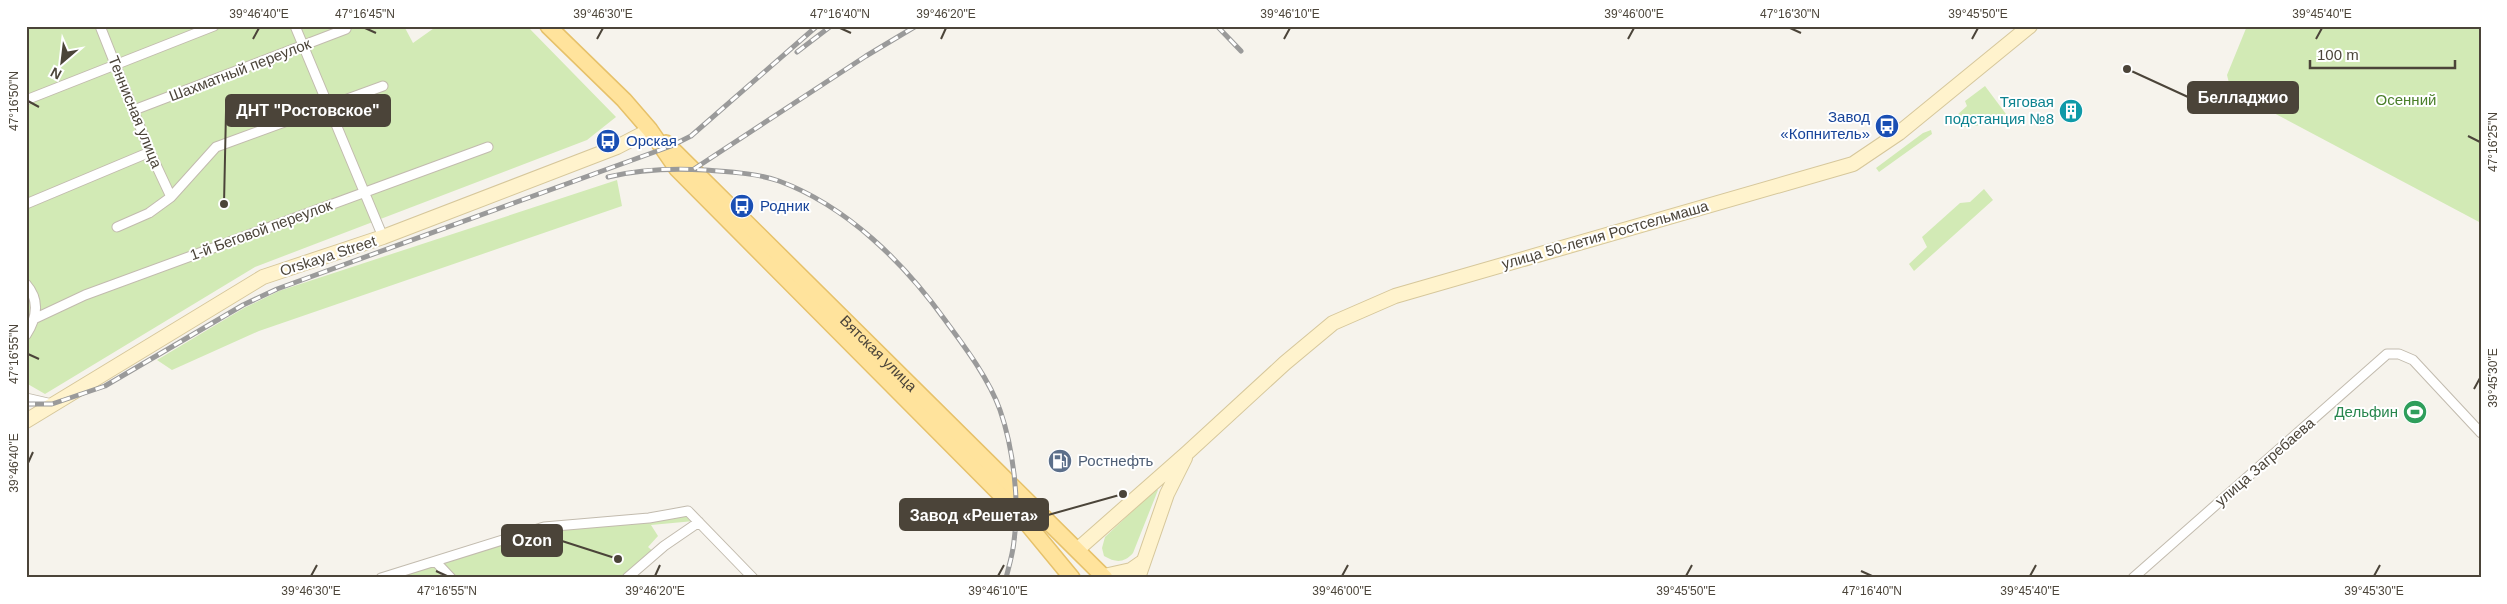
<svg xmlns="http://www.w3.org/2000/svg" width="2507" height="604" font-family="Helvetica,sans-serif">
  <rect width="100%" height="100%" fill="#f6f3ec"/>
  <!-- green -->
  <path fill="#d2eab5" d="M26,26H404L413,43L437,26H527L616,117L587,140L255,267L45,394L26,383Z
    M2247,26H2481V223L2236,93L2230,87L2227,75Z
    M1985,86L2012,122L1962,127L1956,116L1967,106L1965,101Z
    M1931,130L1932,134L1879,172L1876,168L1923,133Z
    M617,180L622,206L259,331L172,370L157,360L244,308L279,291Z
    M1984,189L1993,200L1914,271L1909,264L1927,247L1922,237L1960,203L1970,202Z
    M1156,489L1158,490L1133,553C1124,563 1116,563 1104,556L1102,548L1105,537Z
    M687,513L694,521L651,525L658,536L648,547L654,552L627,578H377L509,535Z"/>
  <g fill="none" stroke-linecap="round" stroke-linejoin="round">
    <!-- minor casing -->
    <g stroke="#c2bbae" stroke-width="11">
      <path id="minor" d="M100,26L150,152L171,197
        M295,26L383,237
        M26,100L214,26
        M134,110L346,29
        M26,204L150,152
        M117,227L149,213L171,197L216,147L383,86
        M26,284C40,300 37,318 26,335
        M36,318L85,295L488,147
        M26,398L52,404
        M436,562L451,578
        M381,578L544,527L649,518L688,511L753,578
        M627,578L664,546L699,522
        M2133,578L2387,354H2399L2413,360L2481,433"/>
    </g>
    <!-- secondary casing -->
    <g stroke="#d6c79b" stroke-width="16">
      <path id="secondary" d="M26,421L263,277L383,237L617,147L650,130
        M1077,550L1187,453L1285,363L1333,323L1395,296L1853,164L1899,133L2030,26
        M1104,576L1131,570L1141,563
        M1138,578L1167,494L1185,458"/>
    </g>
    <!-- primary casing -->
    <g stroke="#e6c16a" stroke-width="18">
      <g id="primary">
        <path d="M548,26L624,100L650,130L677,169L1015,509L1072,578"/>
        <path id="s1" d="M666,143L1105,578"/>
      </g>
    </g>
    <!-- minor -->
    <use href="#minor" stroke="#fff" stroke-width="9"/>
    <!-- secondary -->
    <use href="#secondary" stroke="#fff3cd" stroke-width="14"/>
    <!-- primary -->
    <use href="#primary" stroke="#ffe39c" stroke-width="15"/>
    <!-- rail casing -->
    <g stroke="#9a9a9a" stroke-width="5">
      <path id="rail" d="M1217,26L1241,51
        M797,52L831,26
        M694,169L866,56L916,26
        M608,177C641,169 671,168 705,170C730,172 756,173 779,181C847,206 904,263 945,320C965,347 989,379 1000,410C1013,447 1020,502 1014,541C1013,553 1009,566 1006,578
        M26,404H52L105,386L243,305L277,289L671,146L691,136L817,26"/>
    </g>
    <!-- rail -->
    <use href="#rail" stroke="#fff" stroke-width="3" stroke-dasharray="9" stroke-linecap="butt"/>
  </g>
  <!-- ticks -->
  <path fill="none" stroke="#4b4439" stroke-width="2" d="M365,28L376,33M840,28L851,33M1790,28L1801,33M253,39L259,28M597,39L603,28M941,39L946,28M1284,39L1290,28M1628,39L1634,28M1972,39L1978,28M2316,39L2322,28M28,101L39,107M2468,136L2480,142M28,354L39,359M2474,389L2480,378M28,463L33,452M436,571L447,576M1861,571L1872,576M311,576L317,565M655,576L660,565M998,576L1004,565M1342,576L1348,565M1686,576L1692,565M2030,576L2036,565M2374,576L2380,565"/>
  <!-- icons -->
  <defs>
    <g id="building-disc" transform="scale(1.25)"><circle r="9.5" fill="#0f9aa8" stroke="#fff"/><path d="M-4-6H4V6H1V3H-1V6H-4ZM-2.5-4.3h1.7v1.8h-1.7ZM.8-4.3h1.7v1.8H.8ZM-2.5-1h1.7V.8h-1.7ZM.8-1h1.7V.8H.8Z" fill="#fff"/></g>
    <g id="bus-disc" transform="scale(1.25)"><circle r="9.5" fill="#1a4fb4" stroke="#fff"/><path d="M-5-6H5V4H4V6H2V4H-2V6H-4V4H-5ZM-3.5-4V0h7V-4ZM-3.5 1.2v1.5H-2V1.2ZM2 1.2v1.5H3.5V1.2Z" fill="#fff"/></g>
    <g id="stadium-disc" transform="scale(1.25)"><circle r="9.5" fill="#2e9e5b" stroke="#fff"/><path d="M0-5a6.5 5 0 1 0 0 10a6.5 5 0 1 0 0-10ZM-3.5-1.8h7v3.6h-7Z" fill="#fff"/></g>
    <g id="fuel-disc" transform="scale(1.25)"><circle r="9.5" fill="#5c6f8a" stroke="#fff"/><path d="M-5.5-6h7V0h2V4h1.3V-2.5L3-4.5l.8-.8L6-3V5H2.5V1h-1V6h-7ZM-4.2-4.7v3.2H.2V-4.7Z" fill="#fff"/></g>
  </defs>
  <g fill-rule="evenodd">
    <use href="#building-disc" x="2071" y="111"/>
    <use href="#bus-disc" x="1887" y="126"/>
    <use href="#bus-disc" x="608" y="141"/>
    <use href="#bus-disc" x="742" y="206"/>
    <use href="#stadium-disc" x="2415" y="412"/>
    <use href="#fuel-disc" x="1060" y="461"/>
  </g>
  <g text-anchor="middle" stroke-width="4" stroke-linejoin="round" paint-order="stroke">
    <!-- street labels -->
    <g font-size="15" fill="#4b4439" stroke="#fff">
      <text transform="translate(240 70) rotate(-21)" y="5">Шахматный переулок</text>
      <text transform="translate(135 112) rotate(68)" y="5">Теннисная улица</text>
      <text transform="translate(261 230) rotate(-20)" y="5">1-й Беговой переулок</text>
      <text transform="translate(1605 235) rotate(-16)" y="5">улица 50-летия Ростсельмаша</text>
      <text transform="translate(328 256) rotate(-18)" y="5">Orskaya Street</text>
      <text dy="5" stroke="none"><textPath href="#s1" startOffset="299">Вятская улица</textPath></text>
      <text transform="translate(2265 462) rotate(-41)" y="5">улица Загребаева</text>
    </g>
    <!-- park labels -->
    <g font-size="15" fill="#4a7f2a" stroke="#fff">
      <text x="2406" y="105">Осенний</text>
    </g>
    <!-- culture labels -->
    <g font-size="15" fill="#0d838f" stroke="#fff" text-anchor="end">
      <text x="2054" y="107">Тяговая<tspan x="2054" dy="17">подстанция №8</tspan></text>
    </g>
    <!-- transit labels -->
    <g font-size="15" fill="#164399" stroke="#fff" text-anchor="start">
      <text x="1870" y="122" text-anchor="end">Завод<tspan x="1870" dy="17">«Копнитель»</tspan></text>
      <text x="626" y="146">Орская</text>
      <text x="760" y="211">Родник</text>
    </g>
    <!-- leisure labels -->
    <g font-size="15" fill="#27864d" stroke="#fff" text-anchor="end">
      <text x="2398" y="417">Дельфин</text>
    </g>
    <!-- service labels -->
    <g font-size="15" fill="#4e5e75" stroke="#fff" text-anchor="start">
      <text x="1078" y="466">Ростнефть</text>
    </g>
  </g>
  <!-- callouts -->
  <path fill="none" stroke="#4b4439" stroke-width="2" d="M2127 69L2188 97M224 204L226 111M1123 494L1048 515M618 559L562 541"/>
  <g fill="#4b4439" stroke="#fff" stroke-width="2">
    <circle cx="2127" cy="69" r="5"/>
    <circle cx="224" cy="204" r="5"/>
    <circle cx="1123" cy="494" r="5"/>
    <circle cx="618" cy="559" r="5"/>
  </g>
  <g fill="#4b4439" stroke="#4b4439" stroke-width="2">
    <rect x="2188" y="82" width="110" height="31" rx="5"/>
    <rect x="226" y="95" width="164" height="31" rx="5"/>
    <rect x="900" y="499" width="148" height="31" rx="5"/>
    <rect x="502" y="525" width="60" height="31" rx="5"/>
  </g>
  <g font-size="16" text-anchor="middle" font-weight="bold" fill="#fff">
    <text x="2243" y="103">Белладжио</text>
    <text x="308" y="116">ДНТ "Ростовское"</text>
    <text x="974" y="521">Завод «Решета»</text>
    <text x="532" y="546">Ozon</text>
  </g>
  <!-- border -->
  <rect width="2507" height="604" fill="none" stroke="#ffffff" stroke-width="55"/>
  <!-- north arrow -->
  <g transform="translate(62 62) rotate(208)" stroke="#ffffff" stroke-width="4" paint-order="stroke">
  <path d="M0-4L9 19L0 12L-9 19Z" fill="#4b4439"/>
  <text y="-8" font-size="14" font-weight="bold" text-anchor="middle" fill="#4b4439">N</text>
  </g>
  <!-- scale -->
  <path d="M2310 60v8h145v-8" fill="none" stroke="#4b4439" stroke-width="2.5"/>
  <text x="2317" y="60" font-size="15" fill="#4b4439" stroke="#ffffff" stroke-width="4" paint-order="stroke">100 m</text>
  <rect x="28" y="28" width="2452" height="548" fill="none" stroke="#4b4439" stroke-width="2"/>
  <g font-size="12" text-anchor="middle" fill="#4b4439">
    <text x="259" y="18">39°46'40"E</text>
    <text x="365" y="18">47°16'45"N</text>
    <text x="603" y="18">39°46'30"E</text>
    <text x="840" y="18">47°16'40"N</text>
    <text x="946" y="18">39°46'20"E</text>
    <text x="1290" y="18">39°46'10"E</text>
    <text x="1634" y="18">39°46'00"E</text>
    <text x="1790" y="18">47°16'30"N</text>
    <text x="1978" y="18">39°45'50"E</text>
    <text x="2322" y="18">39°45'40"E</text>
    <text transform="translate(14 101) rotate(-90)" y="4">47°16'50"N</text>
    <text transform="translate(2493 142) rotate(-90)" y="4">47°16'25"N</text>
    <text transform="translate(14 354) rotate(-90)" y="4">47°16'55"N</text>
    <text transform="translate(2493 378) rotate(-90)" y="4">39°45'30"E</text>
    <text transform="translate(14 463) rotate(-90)" y="4">39°46'40"E</text>
    <text x="311" y="595">39°46'30"E</text>
    <text x="447" y="595">47°16'55"N</text>
    <text x="655" y="595">39°46'20"E</text>
    <text x="998" y="595">39°46'10"E</text>
    <text x="1342" y="595">39°46'00"E</text>
    <text x="1686" y="595">39°45'50"E</text>
    <text x="1872" y="595">47°16'40"N</text>
    <text x="2030" y="595">39°45'40"E</text>
    <text x="2374" y="595">39°45'30"E</text>
  </g>
</svg>
